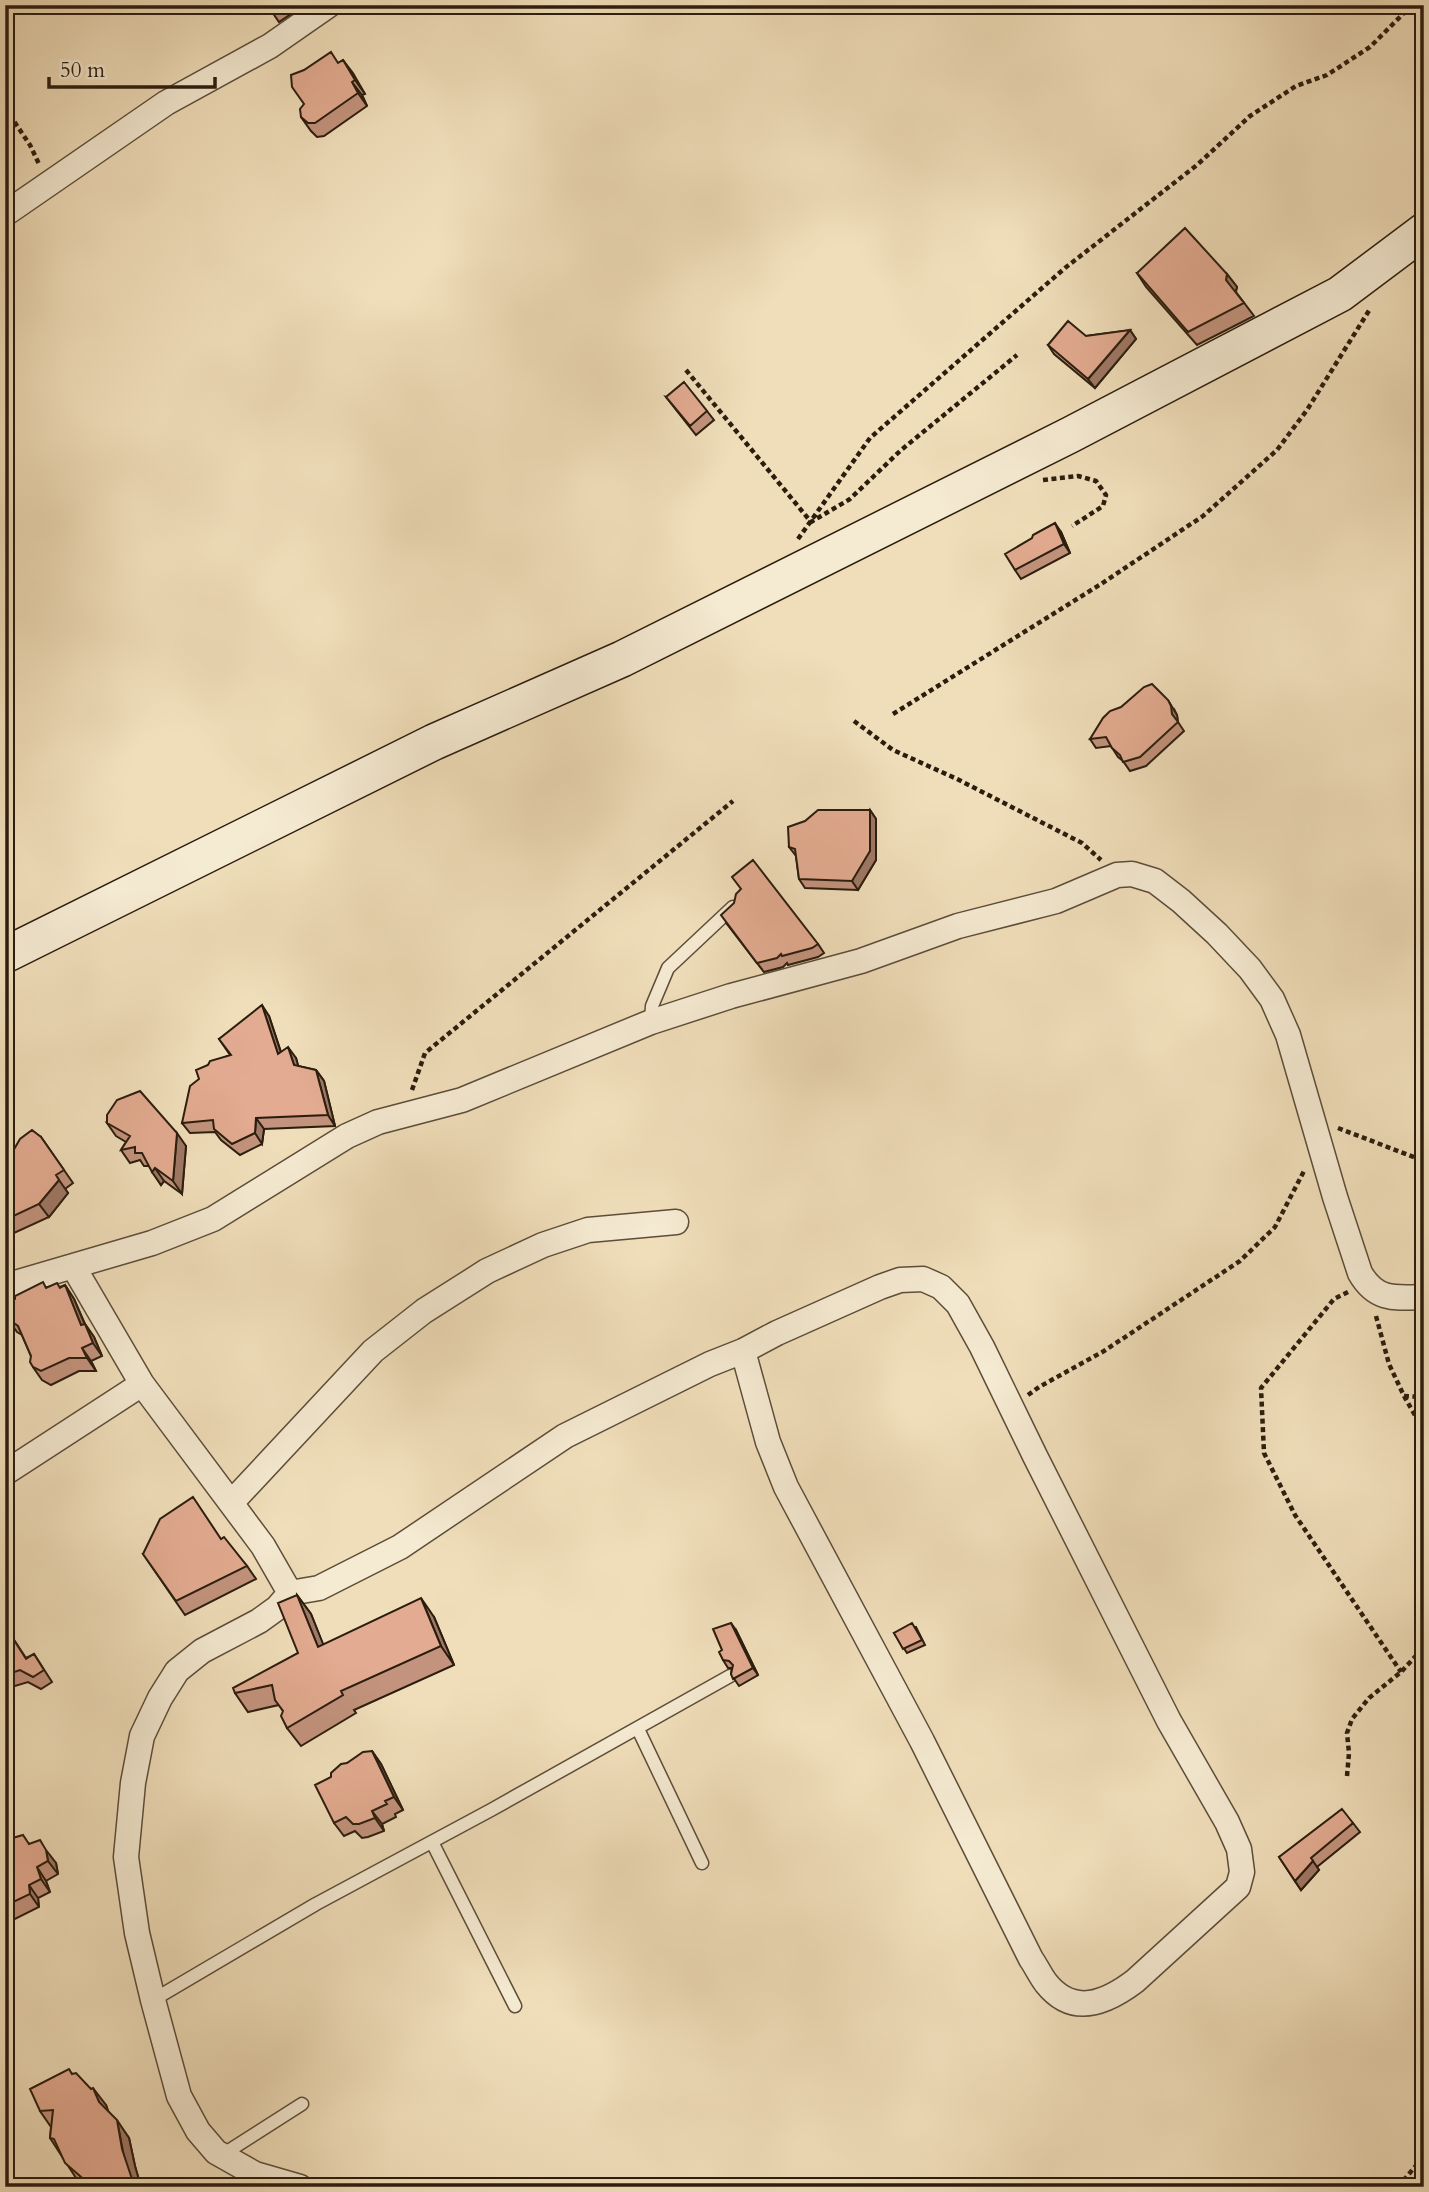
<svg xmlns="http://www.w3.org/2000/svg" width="1429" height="2192" font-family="Cardo,serif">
  <rect width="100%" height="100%" fill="#f0deba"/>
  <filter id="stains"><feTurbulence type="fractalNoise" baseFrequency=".00286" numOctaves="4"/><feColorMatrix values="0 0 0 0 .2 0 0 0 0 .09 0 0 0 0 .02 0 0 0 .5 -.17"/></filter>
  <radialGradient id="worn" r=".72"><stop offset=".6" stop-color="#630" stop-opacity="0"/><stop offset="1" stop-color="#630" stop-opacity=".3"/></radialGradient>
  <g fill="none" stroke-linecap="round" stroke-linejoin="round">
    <!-- lane casing -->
    <g stroke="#5c4d39" stroke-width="15">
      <path id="lane" d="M651,1022L652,1006L668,968L733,907
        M638,1729L702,1863
        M432,1842L515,2006
        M153,2000L316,1904L491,1810L730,1676
        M222,2155L302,2104"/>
    </g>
    <!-- street casing -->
    <g stroke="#5c4d39" stroke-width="27">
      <path id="street" d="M5,214L166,103L270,46L329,5
        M73,1266L142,1384L263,1546L290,1593L277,1608L259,1621L202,1651L177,1671L160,1698L142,1736L133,1783L126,1857L137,1933L153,2000L179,2096L198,2131L216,2152L255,2174L300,2187
        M5,1286L152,1243L213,1219L347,1136L378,1122L462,1100L651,1022L731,996L861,961L958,926L1056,901L1117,875L1132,874L1155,881L1181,901L1217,934L1250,969L1272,999L1288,1035L1335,1197L1360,1273C1376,1301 1395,1298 1424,1297
        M5,1473L142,1384
        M231,1503L373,1351L424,1311L487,1271L543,1245L588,1230L676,1222
        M290,1593L319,1588L400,1547L565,1436L710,1364L743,1351L777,1333L880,1287L900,1280L923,1279L941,1287L958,1304L982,1347L1035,1456L1169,1721L1227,1822L1239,1849L1242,1872L1238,1887L1135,1981C1106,2003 1073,2017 1046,1983C1040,1975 1036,1966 1031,1959L922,1741L786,1487L768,1442L743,1351"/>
    </g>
    <!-- secondary casing -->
    <g stroke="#2b1d0e" stroke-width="38">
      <path id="secondary" d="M5,955L434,742L622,659L1070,435L1340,294L1424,231"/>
    </g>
    <!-- path -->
    <path stroke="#2b1d0e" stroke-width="4.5" stroke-dasharray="5 3.5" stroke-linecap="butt" d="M5,108L30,145L39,164
      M686,370L811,522L850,499L900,451L1017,355
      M1043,480L1078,476L1096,481L1106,495L1103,506L1072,526
      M798,539L870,438L1065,268L1197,165L1250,116L1296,86L1327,75L1370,47L1412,5
      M893,714L1101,584L1203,516L1277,450L1307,410L1370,309
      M854,721L893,750L957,779L1082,843L1101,860
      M412,1090L425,1053L733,801
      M1338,1128L1424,1161
      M1348,1292L1334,1299L1261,1388L1264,1453L1295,1515L1401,1672
      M1376,1316L1389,1364L1404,1396L1424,1397
      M1028,1395L1039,1387L1104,1351L1240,1261L1275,1227L1304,1171
      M1404,1396L1424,1431
      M1347,1776L1349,1753L1347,1733L1352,1719L1369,1698L1401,1672L1424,1647
      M1398,2187L1424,2156"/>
    <!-- lane -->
    <use href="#lane" stroke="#f5ead2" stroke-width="12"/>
    <!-- street -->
    <use href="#street" stroke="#f5ead2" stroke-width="24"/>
    <!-- secondary -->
    <use href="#secondary" stroke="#f5ead2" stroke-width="35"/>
  </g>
  <!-- wall -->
  <path fill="#c3937d" stroke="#2b1d0e" stroke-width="2" d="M236,5H286L291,14L279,22L268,6L254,14L249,8L242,13Z
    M343,60L365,94L362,95L367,106L324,136L317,137L311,131L301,117L304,104L338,63Z
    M1137,273L1227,274L1237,287L1236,292L1254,316L1197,345L1146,287Z
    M1130,330L1136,339L1095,388L1054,354L1048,345L1086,336Z
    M666,397L707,411L714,420L696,435Z
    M1061,532L1070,553L1021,579L1015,570Z
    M1174,709L1177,715L1178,722L1184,731L1146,766L1130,771L1123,761L1118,757L1111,746L1096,748L1090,739Z
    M870,810L876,819V860L858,890L805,888L799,879L796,856L789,847Z
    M727,924L818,944L824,953L818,957L788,965L787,963L783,967L764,972Z
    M269,1016L281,1052L296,1058L298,1066L316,1070L324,1081L335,1126L264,1129L262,1144L240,1155L221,1140L215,1132L190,1133L182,1123L199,1079L208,1065L230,1055L219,1039Z
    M107,1123L186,1146L182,1194L164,1181L161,1185L149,1166H144L140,1160L130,1163L121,1150L126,1142L116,1136Z
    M41,1137L73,1183L65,1189L68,1193L49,1217L14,1233L5,1220Z
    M65,1285L74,1299L85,1324L94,1337L102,1356L91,1361L96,1371H79L51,1385L42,1380L33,1367L31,1356L22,1335L17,1332L8,1319L47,1287H60Z
    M221,1539L247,1566L256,1579L185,1615L143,1554Z
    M297,1595L311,1614L323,1645L434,1617L454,1665L354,1710L356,1713L301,1746L287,1728L283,1711L279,1705L248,1712L235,1693L298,1653Z
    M5,1626L26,1658L34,1654L52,1682L41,1689L28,1682L5,1689Z
    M916,1627L925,1645L907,1653L894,1633Z
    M736,1630L758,1675L739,1686L731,1674L732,1668H728L723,1660L722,1650Z
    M372,1751L381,1764L403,1810L395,1814L396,1817L382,1824L384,1831L368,1837L362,1838L355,1831L344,1836L334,1823L331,1777L347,1763Z
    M1353,1823L1360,1832L1317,1867L1319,1870L1301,1890L1279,1857Z
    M5,1830L12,1838L30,1844L56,1863L58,1874L46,1881L50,1892L38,1898L39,1907L5,1924Z
    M73,2074L106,2105L108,2111L129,2138L135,2166L141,2187H83L84,2186L78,2181L50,2138L51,2127L40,2111Z"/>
  <!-- shaded-wall -->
  <path fill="#9f7866" stroke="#2b1d0e" stroke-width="2" d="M343,60L353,73L365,94L355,80Z
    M352,82L362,95L367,106L358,93Z
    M1227,274L1237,287L1235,293L1226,280Z
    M1130,330L1136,339L1095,388L1088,379Z
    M1055,523L1061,532L1070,553L1064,544Z
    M1168,700L1177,715L1178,723L1172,714Z
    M870,810L876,819V860L858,890L852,881Z
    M262,1005L269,1016L285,1065L278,1054Z
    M288,1047L296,1058L301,1076L294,1065Z
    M316,1070L324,1081L335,1126L328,1115Z
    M256,1118L264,1129L262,1144L255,1133Z
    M177,1133L186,1146L182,1194L173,1181Z
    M155,1168L164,1181L161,1185L152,1172Z
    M59,1180L68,1193L49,1217L39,1204Z
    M65,1285L74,1299L91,1339L81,1325Z
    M85,1324L94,1337L102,1356L93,1343Z
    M82,1348L91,1361L96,1371L87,1358Z
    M297,1595L311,1614L332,1666L318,1647Z
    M421,1598L434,1617L454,1665L441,1646Z
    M731,1623L736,1630L758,1675L753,1668Z
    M372,1751L381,1764L403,1810L394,1797Z
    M372,1811L382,1824L384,1831L375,1818Z
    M46,1850L56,1863L58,1874L48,1861Z
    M1313,1861L1319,1870L1301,1890L1295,1881Z
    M37,1867L46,1881L50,1892L41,1879Z
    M29,1885L38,1898L39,1907L30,1894Z
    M93,2088L106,2105L111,2119L99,2102Z
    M117,2120L129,2138L135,2166L141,2187H131L129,2183Z"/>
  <!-- building -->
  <path fill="#e3ab91" stroke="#2b1d0e" stroke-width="2" d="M331,52L338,63L343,60L355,80L352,82L358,93L315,123H308L301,117L300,109L304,104L292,87L291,75L304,70Z
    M1185,228L1227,274L1226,280L1244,303L1188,332L1137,273Z
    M1068,321L1086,336L1130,330L1088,379L1048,345Z
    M684,382L707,411L690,426L666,397Z
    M1055,523L1064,544L1015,570L1005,554L1032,538L1033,535Z
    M1152,684L1168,700L1171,706L1172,714L1178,722L1140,757L1123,762L1120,755L1112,748L1106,737L1090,739L1103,718L1110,711L1121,707L1144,687Z
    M818,810H870V851L852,881L799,879L795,849L789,847L788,827L805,821Z
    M753,860L818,944L812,948L782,956L781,954L777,958L757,963L721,915L734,903L736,894L741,889L732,877Z
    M262,1005L278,1054L288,1047L294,1065L316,1070L328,1115L256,1118L255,1133L232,1144L214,1129L213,1120L182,1123L190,1086L199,1079L196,1070L208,1065L210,1061L231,1055L219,1039Z
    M140,1091L177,1133L173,1181L155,1168L152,1172L142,1153H135V1147L121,1150L130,1136L107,1123V1115L117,1100Z
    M32,1130L41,1137L64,1170L56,1175L59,1180L39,1204L5,1220V1157L13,1151L20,1139Z
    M43,1282L46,1288L57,1283L60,1288L65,1285L81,1325L85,1324L93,1343L82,1348L87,1358H69L41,1371L33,1367L30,1362L31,1356L18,1326L8,1319L6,1304L15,1299V1296Z
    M193,1497L221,1539L224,1537L247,1566L176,1601L143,1554L160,1519Z
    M297,1595L318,1647L421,1598L441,1646L341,1691L343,1695L287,1728L281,1716L283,1711L275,1700L272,1685L235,1693L233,1688L298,1653L278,1603Z
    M731,1623L753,1668L733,1679L731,1674L733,1665L729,1661L723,1660L719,1652L722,1650L713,1629Z
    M912,1623L922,1640L903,1649L894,1633Z
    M5,1626L26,1659L34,1654L44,1670L33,1677L20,1670L5,1675Z
    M372,1751L394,1797L385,1801L387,1804L372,1811L375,1818L359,1824H353L346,1817L334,1823L315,1785L331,1777V1773L341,1764L347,1763L363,1752Z
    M1342,1809L1353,1823L1311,1858L1313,1861L1295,1881L1279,1857Z
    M5,1830L9,1839L23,1835L29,1844L40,1840L46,1850L48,1861L37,1867L41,1879L29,1885L30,1894L5,1906Z
    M69,2069L72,2074L76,2073L91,2089L93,2088L99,2102L117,2120L122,2149L132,2179L129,2183L131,2187H83L88,2183L65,2163L54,2139L50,2138L53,2110L40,2111L30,2089Z"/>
  <!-- margin -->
  <rect width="1429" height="2192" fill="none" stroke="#f0deba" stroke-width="28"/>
  <rect x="7" y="7" width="1415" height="2178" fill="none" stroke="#2b1d0e" stroke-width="3.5"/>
  <rect x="14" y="14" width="1401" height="2164" fill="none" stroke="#2b1d0e" stroke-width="2"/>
  <!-- scale -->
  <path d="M49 77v10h166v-10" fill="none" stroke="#2b1d0e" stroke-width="3.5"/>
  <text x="60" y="77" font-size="21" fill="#2b1d0e" stroke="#f5ead2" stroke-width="5" paint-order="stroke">50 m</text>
  <rect width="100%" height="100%" filter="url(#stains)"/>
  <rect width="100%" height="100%" fill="url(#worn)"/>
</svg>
